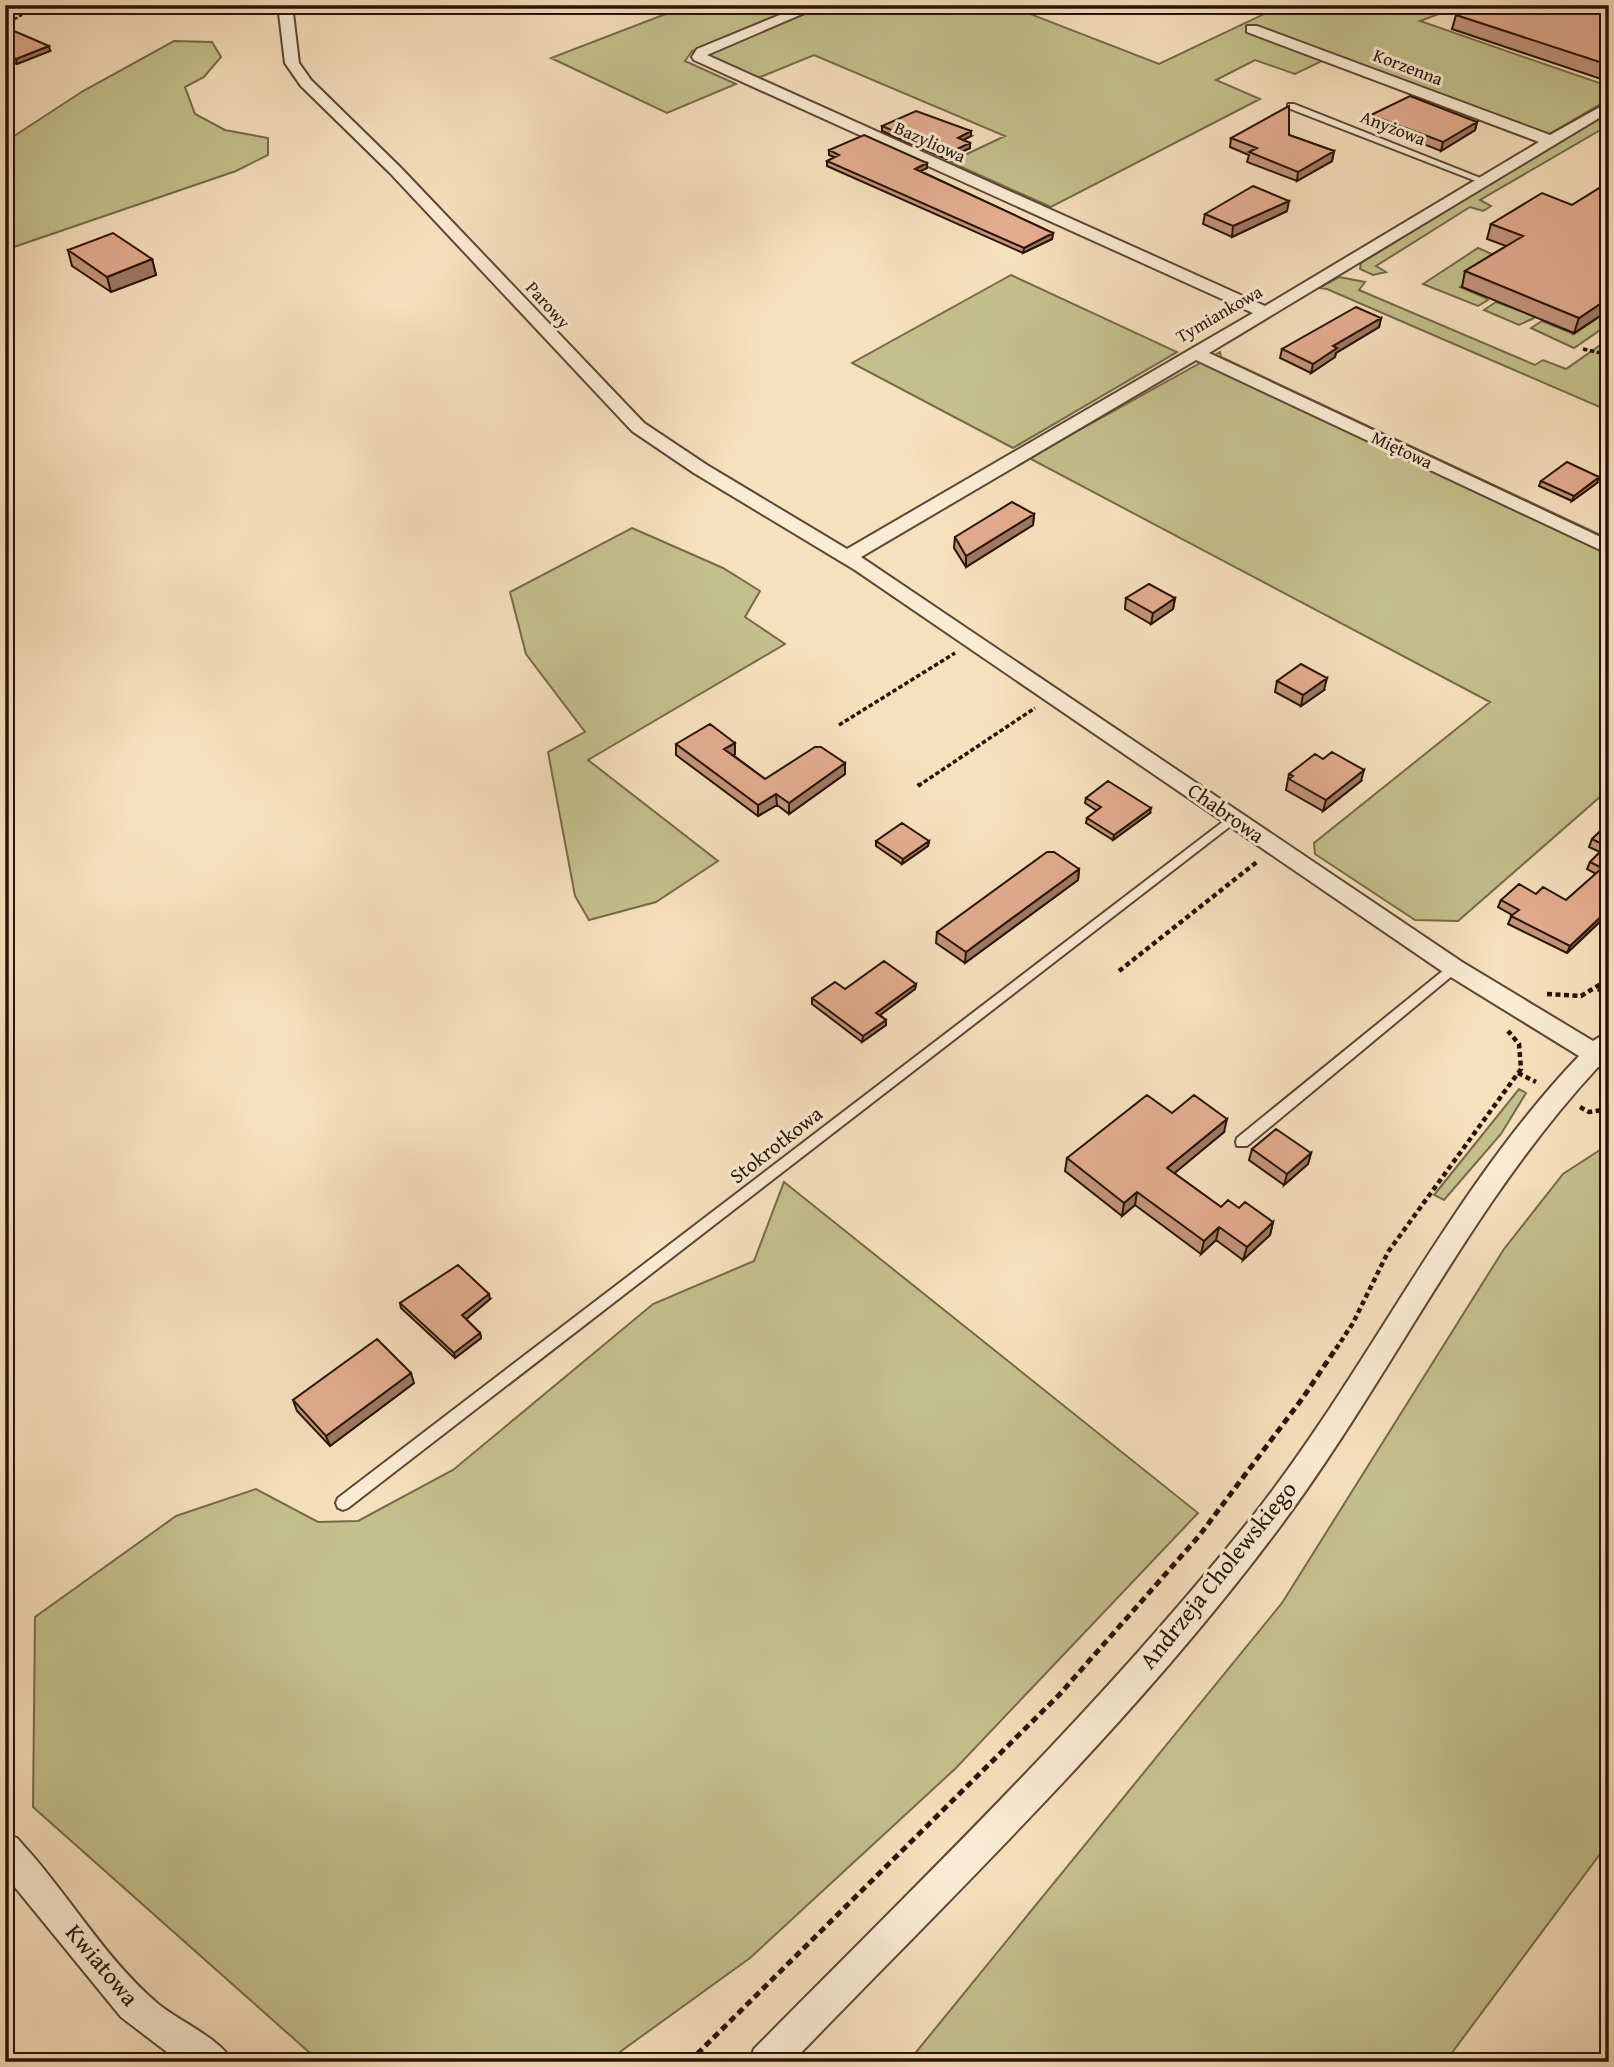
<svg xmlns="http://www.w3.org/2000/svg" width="1614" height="2067" font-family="'Gentium Book Plus',serif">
  <rect width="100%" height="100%" fill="#f7e0bd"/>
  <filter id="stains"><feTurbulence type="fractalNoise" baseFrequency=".00286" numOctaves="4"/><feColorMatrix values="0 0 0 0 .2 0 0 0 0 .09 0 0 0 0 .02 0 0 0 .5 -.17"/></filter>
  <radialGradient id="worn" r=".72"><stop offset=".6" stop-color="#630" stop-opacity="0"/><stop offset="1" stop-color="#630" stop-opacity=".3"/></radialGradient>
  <!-- green -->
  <path fill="#c4c08c" stroke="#766a4a" stroke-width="2" d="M689,5H808L692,51L685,61L736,84L667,113L551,58Z
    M827,5H1007L1159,64L1283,5H1493L1460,6L1420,21L1602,84L1609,80V99L1546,136L1332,56L1295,74L1255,60L1216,80L1260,99L1051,207L950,162L1005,136L814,55L758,78L708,57L711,51Z
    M174,41L212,42L221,57L204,77L185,87L195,114L225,130L268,138V155L236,171L5,250V142L83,91Z
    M1609,111V125L1480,200L1491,206L1483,211L1470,207L1376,266L1386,272L1373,275L1360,269L1361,263Z
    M1478,248L1609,305V324L1574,348L1531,328L1542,321L1574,334L1600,316L1487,270L1460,287L1486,298L1488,300L1478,306L1423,284Z
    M1011,275L1177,352L1013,448L852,363Z
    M1339,277L1365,282L1359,290L1535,365L1543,360L1566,369L1609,339V411L1327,289L1319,288Z
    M1496,302L1534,316V318L1519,325L1484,310Z
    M1220,352L1221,357L1609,539V789L1458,921L1415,920L1315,854L1314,843L1490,702L1029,458Z
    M632,528L723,568L760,591L745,617L785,644L588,760L718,861L656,902L589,920L575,896L548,752L585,732L526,654L510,592Z
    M1519,1089L1526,1093L1501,1134L1444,1200L1434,1195Z
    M1609,1144V1842L1445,2062H908L1282,1603L1504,1249L1563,1174Z
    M784,1182L1198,1513L956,1768L750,1958L606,2062H320L33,1807L35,1617L176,1516L256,1489L318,1522L358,1521L453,1470L653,1304L754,1261Z"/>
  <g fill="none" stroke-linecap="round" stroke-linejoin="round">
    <!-- service casing -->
    <g stroke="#5c4634" stroke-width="4">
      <path id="service" d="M1288,104H1294L1488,181L1481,183L1288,108Z
        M1233,814L1237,815L1239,818L1237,821L348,1508L343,1510L338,1508L336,1503L338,1498Z
        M1454,964L1460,968L1458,971L1247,1146H1237L1236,1142L1237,1138L1450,965Z"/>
    </g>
    <!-- minor casing -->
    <g stroke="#5c4634" stroke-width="4">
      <path id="minor" d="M278,5H292L299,63L311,80L400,167L644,423L707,465L847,549L1253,313L694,60L692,57L697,49L804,5H823L707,55L1265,306L1539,142L1247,32V26H1257L1550,135L1609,102V112L1209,353L1609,541V554L1196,360L861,557L1462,962L1593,1041L1609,1031V1071L1598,1067C1470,1205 1391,1378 1279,1528C1136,1720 958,1890 792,2062H749L754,2049C926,1875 1104,1704 1256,1512C1371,1365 1450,1191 1579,1056L1446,974L855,570L694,473L632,431L390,173L301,86L285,63Z
        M5,1833L17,1838L33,1856C74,1904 109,1962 157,2003C178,2021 222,2039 232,2062H180L121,2017L5,1875Z"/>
    </g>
    <!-- path-far3 -->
    <path stroke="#291307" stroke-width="2.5" stroke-dasharray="3.5 2" stroke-linecap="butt" d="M1496,9L1525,6
      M5,25L38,5"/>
    <!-- path-far2 -->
    <path stroke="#291307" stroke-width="3.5" stroke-dasharray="4.5 2.5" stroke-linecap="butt" d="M1583,349L1609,355
      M839,725L955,653
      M918,786L1035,708"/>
    <!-- path-far1 -->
    <path stroke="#291307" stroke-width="4.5" stroke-dasharray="5 3.5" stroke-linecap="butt" d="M918,786L920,784
      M1119,971L1258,861
      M1598,989L1609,995
      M1547,994L1581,996L1609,979
      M1518,1073L1536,1082
      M1580,1107L1589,1112L1609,1109
      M1336,1349L1353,1323L1388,1252L1521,1069L1519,1044L1508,1031"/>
    <!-- path -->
    <path stroke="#291307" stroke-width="5" stroke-dasharray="7 4.5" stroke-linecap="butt" d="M689,2062L1059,1695L1199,1536L1302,1399L1337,1347"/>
    <!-- service -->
    <use href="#service" fill="#faebd4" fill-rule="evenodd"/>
    <!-- minor -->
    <use href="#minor" fill="#faebd4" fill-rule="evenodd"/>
  </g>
  <!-- wall -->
  <path fill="#c3947b" stroke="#291307" stroke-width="2" d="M1609,5V80L1607,81L1452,29L1456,15Z
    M5,29L50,51L17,64L5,60Z
    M1371,115L1477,122L1475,130L1441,151L1369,123Z
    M882,126L971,136L963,140L970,143V148L946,159L882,131Z
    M1289,135L1334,151L1332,161L1297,181L1247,162L1249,155L1230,147L1231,138Z
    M829,150L927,163V168L920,171L1053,233L1052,239L1023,253L827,166V161L834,157L829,155Z
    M1609,182V310L1574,333L1462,287L1465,271L1506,246L1487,239L1491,224L1572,205Z
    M1287,211L1232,237L1203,224L1205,214Z
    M68,250L152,259L156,275L111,292L72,266Z
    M1381,318L1379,327L1336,353L1335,357L1311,373L1280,358L1282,349Z
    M1541,481L1597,483L1572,501L1539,486Z
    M1034,514L1033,525L966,567L954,548L955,537Z
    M1126,598H1175L1173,609L1151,624L1125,609Z
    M1277,681L1324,690L1301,706L1275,692Z
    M735,743V754L733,755L765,779L845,763V774L789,814L777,805L758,816L676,755V744Z
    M1289,774L1361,781L1323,811L1286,790Z
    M1086,798L1150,813L1113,840L1086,823L1087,818L1097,811L1085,803Z
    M1609,823V913L1567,953L1508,924L1512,915L1498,907L1501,900L1536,894L1566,900L1596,874L1587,869L1590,862L1600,852L1589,847L1592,839Z
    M876,841H929L928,846L902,864L876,846Z
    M1079,869L1078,880L965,963L936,943L937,932Z
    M916,984L915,989L880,1015L886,1020V1025L862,1042L812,1004V998L845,989Z
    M1172,1113L1224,1132L1174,1173L1221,1207L1239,1208L1273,1222L1270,1235L1243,1260L1216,1240L1201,1254L1135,1205L1122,1216L1065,1171L1067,1158Z
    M1252,1149L1311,1153L1308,1164L1284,1185L1249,1160Z
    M490,1299L466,1319L480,1333L481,1338L455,1358L401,1308L400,1303Z
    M414,1383L330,1446L297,1411L293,1400Z"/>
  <!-- shaded-wall -->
  <path fill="#9f7864" stroke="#291307" stroke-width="2" d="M49,46L50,51L17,64L16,59Z
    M1477,122L1475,130L1441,151L1443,142Z
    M971,131V136L957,143L958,138Z
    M970,143V148L946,159V154Z
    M1334,151L1332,161L1297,181L1298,172Z
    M927,163V168L915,174V169Z
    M1289,201L1287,211L1232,237L1233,226Z
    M1053,233L1052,239L1023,253L1024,248Z
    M152,259L156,275L111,292L107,277Z
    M1609,298V310L1574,333L1579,318Z
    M1381,318L1379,327L1336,353L1335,357L1311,373L1313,364L1333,346Z
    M1599,477L1597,483L1572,501L1574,496Z
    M1034,514L1033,525L966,567V556Z
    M1175,598L1173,609L1151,624L1153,613Z
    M1327,678L1324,690L1301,706L1303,695Z
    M735,743V754L725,760L724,749Z
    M845,763V774L789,814V803Z
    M1364,770L1361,781L1323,811L1326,800Z
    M776,794L777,805L758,816V805Z
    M1151,808L1150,813L1113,840L1114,835Z
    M929,841L928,846L902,864L903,859Z
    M1079,869L1078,880L965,963L966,952Z
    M1609,909V913L1567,953L1570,946Z
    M916,984L915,989L876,1018V1013Z
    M886,1020V1025L862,1042L863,1036Z
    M1227,1119L1224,1132L1165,1181L1167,1168Z
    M1311,1153L1308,1164L1284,1185L1287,1174Z
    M1137,1192L1135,1205L1122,1216L1124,1203Z
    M1273,1222L1270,1235L1243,1260L1247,1247Z
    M1219,1227L1216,1240L1201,1254L1204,1241Z
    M489,1294L490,1299L464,1321L462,1315Z
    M480,1333L481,1338L455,1358L454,1353Z
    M411,1373L414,1383L330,1446L326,1436Z"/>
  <!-- building -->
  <path fill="#e3ac8f" stroke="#291307" stroke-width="2" d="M1459,5H1494L1513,11L1524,5H1609V65L1456,15Z
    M7,28L49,46L16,59L5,55V29Z
    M1410,96L1477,122L1443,142L1371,115Z
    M1289,106V135L1334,151L1298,172L1249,152L1257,148L1231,138Z
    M916,111L971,131L958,138L970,143L946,154L882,126Z
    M864,135L927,163L915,169L1053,233L1024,248L827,161L839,155L829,150Z
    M1609,182V298L1579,318L1465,271L1523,236L1491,224L1542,193L1572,205Z
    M1253,186L1289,201L1233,226L1205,214Z
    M113,233L152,259L107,277L68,250Z
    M1356,307L1381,318L1333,346L1337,348L1313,364L1282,349Z
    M1567,462L1599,477L1574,496L1541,481Z
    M1012,502L1034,514L966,556L955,537Z
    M1149,584L1175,598L1153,613L1126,598Z
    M1301,664L1327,678L1303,695L1277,681Z
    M710,724L735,743L724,749L765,779L815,747H821L845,763L789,803L776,794L758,805L676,744Z
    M1332,752L1364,770L1326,800L1289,779L1293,776L1289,774L1315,754L1323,759Z
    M1108,781L1151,808L1114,835L1087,818L1101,807L1086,798Z
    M902,823L929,841L903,859L876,841Z
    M1609,823V909L1570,946L1511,916L1519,910L1501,900L1519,884L1536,894L1543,887L1566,900L1602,868L1590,862L1606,846L1592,839Z
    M1047,852H1054L1079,869L966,952L937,932Z
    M884,961L916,984L876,1013L886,1020L863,1036L812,998L835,982L845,989Z
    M1147,1095L1172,1113L1194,1095L1227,1119L1167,1168L1221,1207L1228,1200L1239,1208L1245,1202L1273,1222L1247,1247L1219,1227L1204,1241L1137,1192L1124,1203L1067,1158Z
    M1276,1129L1311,1153L1287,1174L1252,1149Z
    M458,1265L489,1294L462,1315L480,1333L454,1353L400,1303Z
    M377,1339L411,1373L326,1436L293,1400Z"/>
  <g text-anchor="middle" stroke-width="6" stroke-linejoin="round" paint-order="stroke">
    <!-- far-street labels -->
    <g font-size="18" fill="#291307" stroke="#faebd4">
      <text transform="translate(1408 67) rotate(21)" y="6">Korzenna</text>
      <text transform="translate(1393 128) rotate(21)" y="6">Anyżowa</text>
      <text transform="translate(930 142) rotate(24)" y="6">Bazyliowa</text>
      <text transform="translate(548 305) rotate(48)" y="6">Parowy</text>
      <text transform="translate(1219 314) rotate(-30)" y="6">Tymiankowa</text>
      <text transform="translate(1402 450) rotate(25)" y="6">Miętowa</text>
    </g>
    <!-- street labels -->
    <g font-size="21" fill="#291307" stroke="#faebd4">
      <text transform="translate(1226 813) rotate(35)" y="7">Chabrowa</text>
      <text transform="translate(776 1145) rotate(-38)" y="7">Stokrotkowa</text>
    </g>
    <!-- near-street labels -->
    <g font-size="24" fill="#291307" stroke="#faebd4">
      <text transform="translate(1218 1575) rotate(-51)" y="8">Andrzeja Cholewskiego</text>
      <text transform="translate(102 1965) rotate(50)" y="8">Kwiatowa</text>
    </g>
  </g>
  <!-- margin -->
  <rect width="1614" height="2067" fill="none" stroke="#f7e0bd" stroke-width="28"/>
  <rect x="7" y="7" width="1600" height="2053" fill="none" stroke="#291307" stroke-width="3.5"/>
  <rect x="14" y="14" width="1586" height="2039" fill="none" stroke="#291307" stroke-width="2"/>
  <rect width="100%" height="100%" filter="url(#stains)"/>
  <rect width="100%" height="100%" fill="url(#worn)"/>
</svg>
